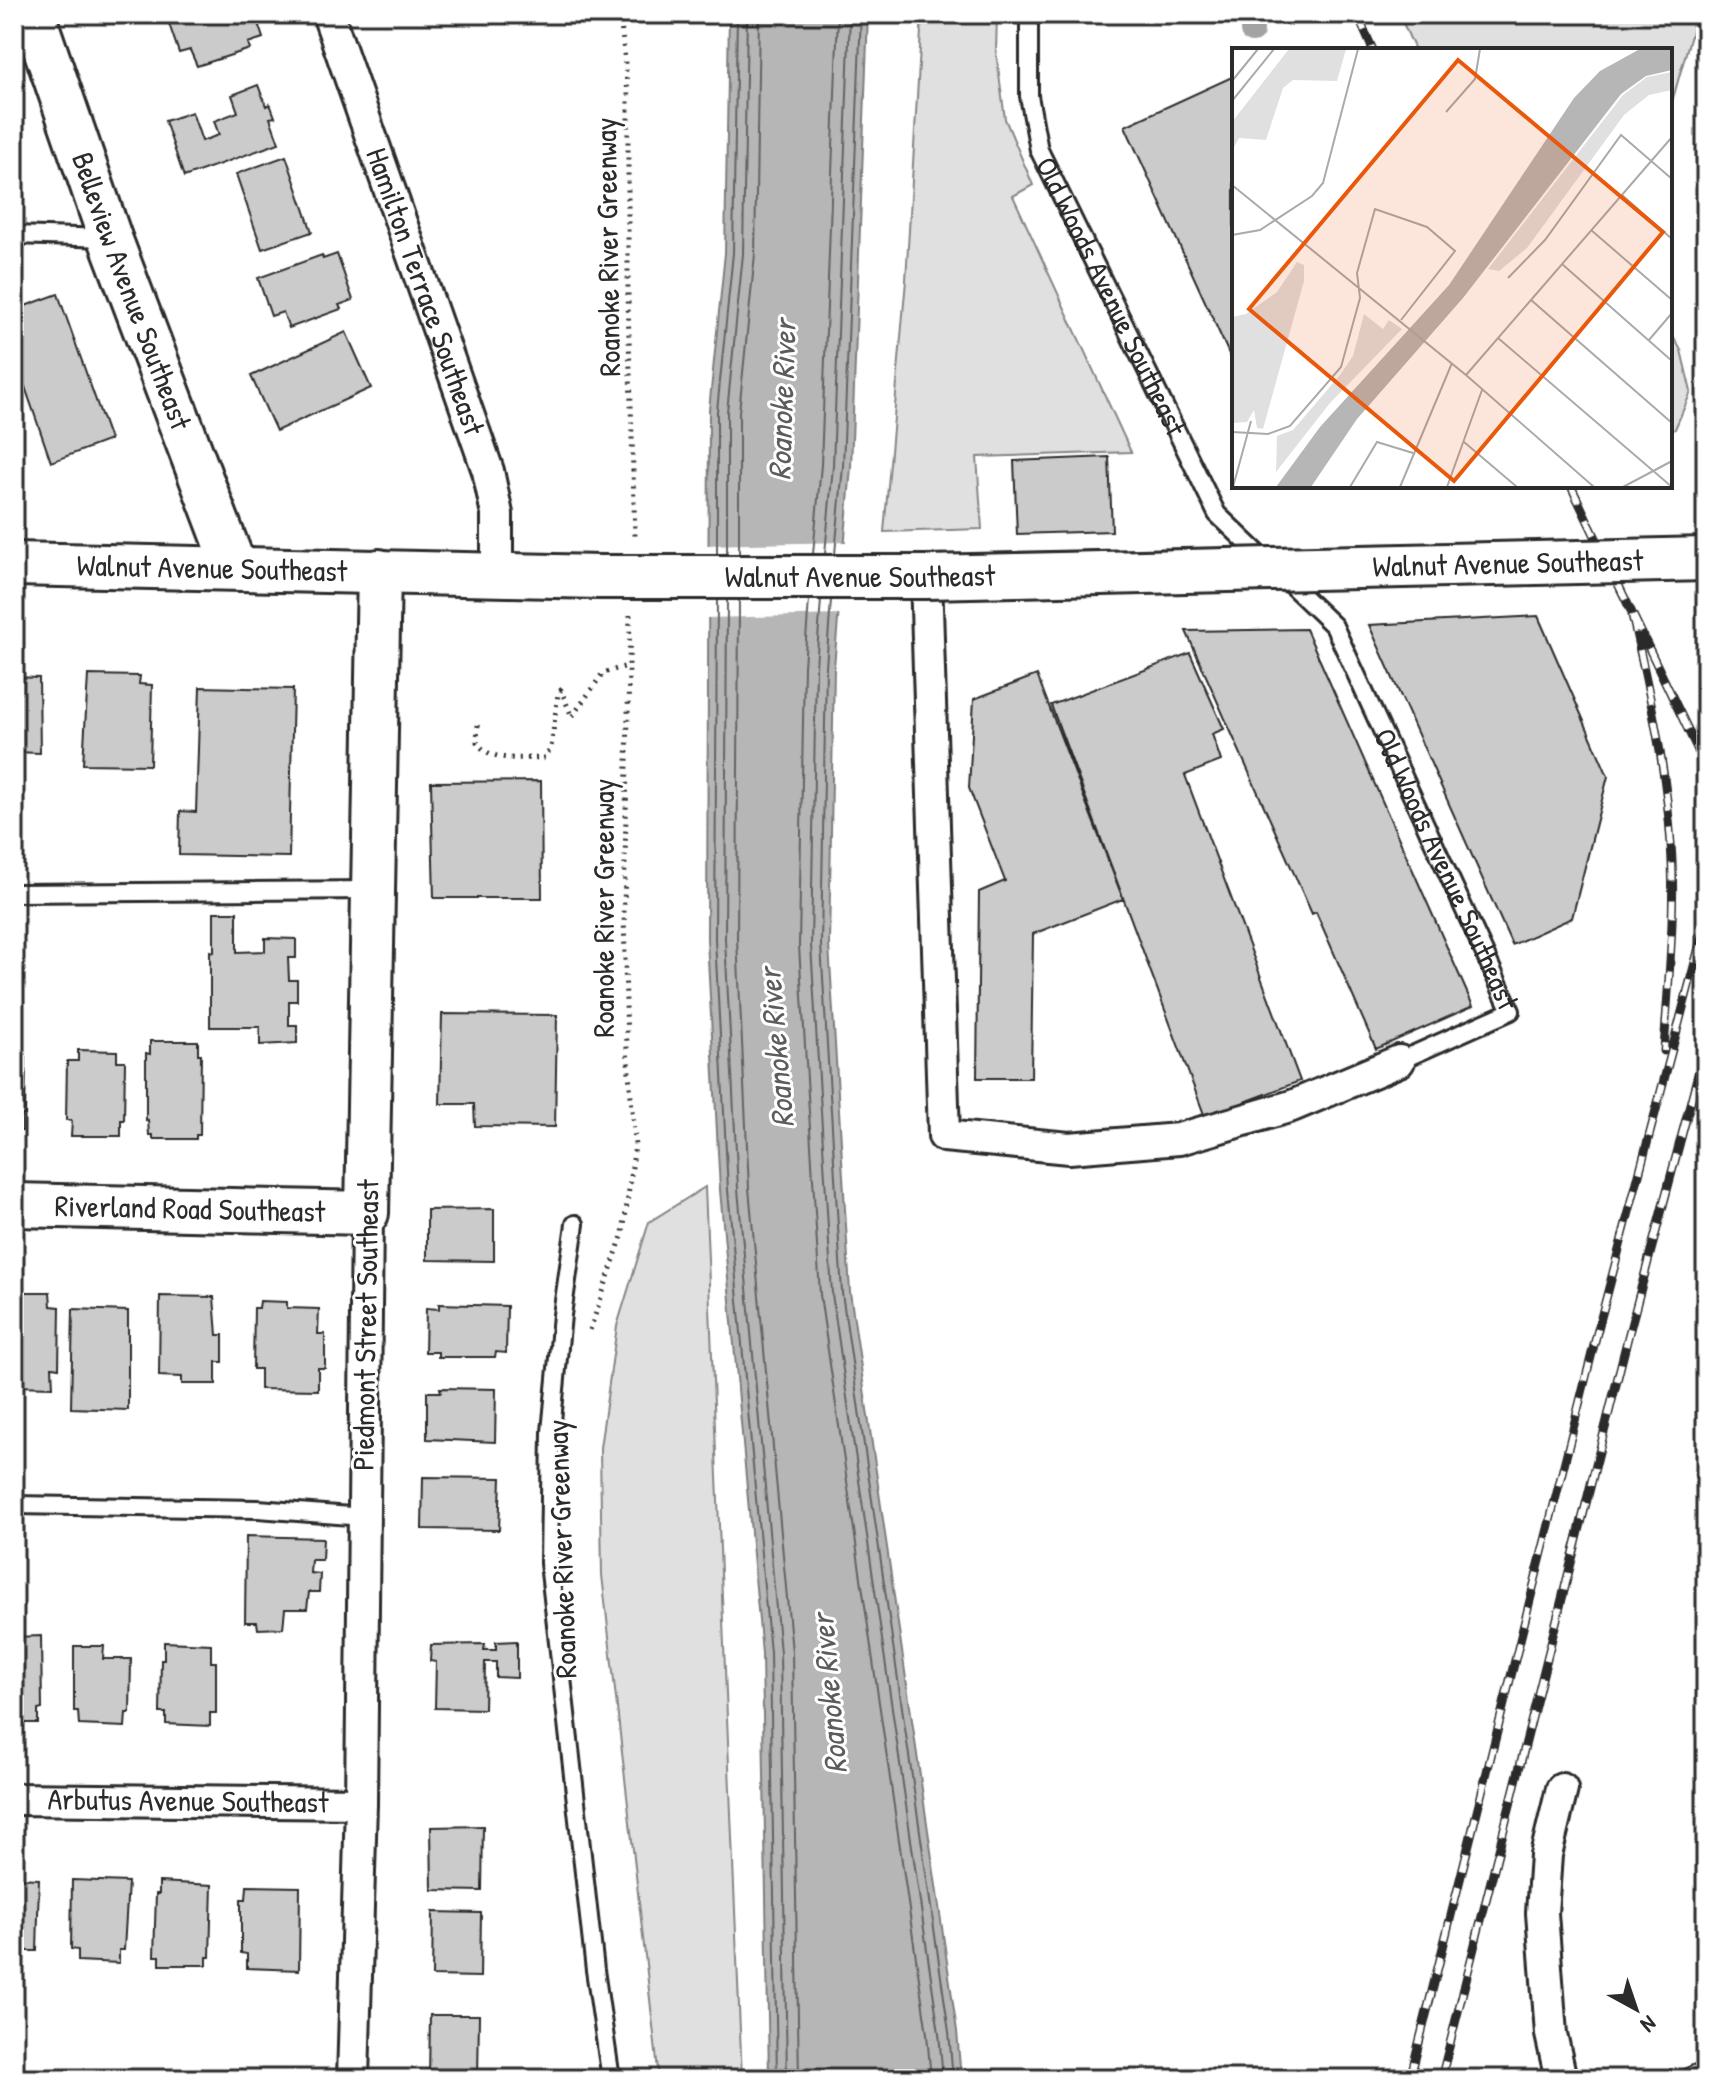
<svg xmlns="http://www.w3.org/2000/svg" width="1720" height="2093" font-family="'Patrick Hand',sans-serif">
  <rect width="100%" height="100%" fill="#fff"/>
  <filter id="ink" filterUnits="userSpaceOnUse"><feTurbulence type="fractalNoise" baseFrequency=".0125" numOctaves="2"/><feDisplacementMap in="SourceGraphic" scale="16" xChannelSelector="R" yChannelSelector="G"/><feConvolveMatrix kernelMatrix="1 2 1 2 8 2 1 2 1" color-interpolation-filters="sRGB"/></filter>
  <g filter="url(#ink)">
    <!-- green -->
    <path fill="#e0e0e0" stroke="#868686" stroke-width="2" d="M922,14H997L996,52L1005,119L1033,185L1013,196L1131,452L977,457L982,529L884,532L906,280Z
      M1399,14H1697L1670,109V50H1415Z
      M1670,331L1681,350L1691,392L1675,429L1670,432Z
      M705,1187L742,2079H659L602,1575L600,1448L617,1326L649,1222Z"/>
    <!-- water -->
    <path fill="#b6b6b6" stroke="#7e7e7e" stroke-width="2" d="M729,14H868L851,467L834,667L829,945L850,1292L957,2031L961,2079H769L762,1654L720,1190L707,939L709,410L725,253Z"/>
    <!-- pier -->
    <path fill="#fff" d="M848,542L842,615L705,618V545Z"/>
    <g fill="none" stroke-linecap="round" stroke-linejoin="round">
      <!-- shore -->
      <path stroke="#636363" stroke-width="2" d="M717,554V411L733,253L737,14
        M727,554V412L743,254L747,14
        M739,554V412L755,254L759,14
        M813,554L821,465L838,14
        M825,554L833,466L850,14
        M835,554L843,466L861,14
        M717,600L715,939L728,1190L770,1653L777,2079
        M727,600L725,939L738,1189L780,1653L787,2079
        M739,600L737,939L749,1188L792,1652L799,2079
        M809,600L804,666L799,946L820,1295L927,2034L931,2079
        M821,600L816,666L811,945L832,1294L939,2033L943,2079
        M831,600L826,667L821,945L842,1293L949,2032L953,2079"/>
    </g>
    <!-- building -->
    <path fill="#cbcbcb" stroke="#2b2b2b" stroke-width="2" d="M180,14H255L263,38L248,43L250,49L197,66L190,50L179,53L167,18Z
      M1234,76V365L1125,126Z
      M258,85L266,106L270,104L275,117L270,118L279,143L184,177L165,121L192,112L202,141L219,135L214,121L238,112L232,95Z
      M286,156L312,232L262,249L236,174Z
      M337,254L353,300L339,305L341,309L289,328L283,312L271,316L258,278L322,255L323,259Z
      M58,294L110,440L51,462L14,355V310Z
      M346,332L371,388L276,431L251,376Z
      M1109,457L1112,531L1017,534L1014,461Z
      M1538,616L1608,776L1572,918L1512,945L1369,625Z
      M1306,629L1473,1006L1376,1049L1316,912L1312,914L1186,631Z
      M1190,653L1224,729L1212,734L1221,761L1185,775L1300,1081L1205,1117L1051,705Z
      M88,675L140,676L139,684L152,685L150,765L83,764Z
      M1037,675L1123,899L1033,934L1031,1078H977L979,892L1005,881L969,788L974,699Z
      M14,677L39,678L40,753L14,752Z
      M200,687L293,689L289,857L179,855L180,811L196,812Z
      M541,781L542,898H434L431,782Z
      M214,912H237V952L265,951V938L296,939V958H288L289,980H297V1001H289V1025H297V1043L260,1045V1027H210V951L214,952Z
      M442,1014L557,1015L555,1127L475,1126L474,1104H440Z
      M150,1041H198V1054H201L200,1135H196V1139H153V1135H149L148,1120L146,1121V1053L150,1054Z
      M14,1047H20L19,1057H26L25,1115H22V1131L14,1130Z
      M78,1050L117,1051V1061H125L124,1120H121V1136H71L72,1121L66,1120L67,1061H78Z
      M494,1209V1261L427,1260V1210Z
      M14,1292H50L51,1306L60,1307L59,1368L52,1367L53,1387L14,1386Z
      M160,1296L214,1297L217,1335H223V1362H216V1384H182V1377L159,1376Z
      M260,1301L287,1302V1308L319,1309L318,1334H325V1368H318V1390L260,1389V1369H253L254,1308H259Z
      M439,1304L507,1306L506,1353L496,1352L495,1357H438V1352H425L426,1308L439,1309Z
      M73,1309L128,1311V1410L71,1408Z
      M440,1388L496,1389L495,1442L427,1439V1392H441Z
      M423,1477L501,1478L499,1530L422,1529Z
      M246,1536L323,1538L322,1560H311L310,1573L320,1574L319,1592H309L307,1609H285L283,1628L258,1629L257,1622H245Z
      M41,1636L42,1709L38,1710V1723H14V1637Z
      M517,1641V1678L496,1677V1662H485L484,1709L435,1708L436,1662L430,1661L431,1645L485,1644L484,1650H496V1642Z
      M164,1642L211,1644V1662H216V1713H210V1726L166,1724V1713H160L161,1660H164Z
      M74,1646H104L103,1659H131L130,1713H126L125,1727L79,1725L78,1711H74Z
      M483,1826L482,1891L432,1890L431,1827Z
      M14,1878L39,1879L37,1951H14Z
      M72,1880L128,1882L124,1950H119V1963L78,1961V1950L71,1949Z
      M159,1882L212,1885L210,1957H207V1965H160V1956H154L156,1894H159Z
      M247,1886L300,1887L299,1970L247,1968V1954L241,1953V1899H246Z
      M433,1912L481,1913L480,1977L432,1976Z
      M430,2015H479L478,2079H429Z
      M1706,2059V2079H1661Z"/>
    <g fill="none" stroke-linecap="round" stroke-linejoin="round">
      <!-- lane casing -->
      <g stroke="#2b2b2b" stroke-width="22">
        <g id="lane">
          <path id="s1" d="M1029,14V96L1039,150L1217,514L1334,626L1511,1011L1399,1061"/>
          <path d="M14,235L108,238"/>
          <path d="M14,893L372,890"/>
          <path d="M575,1224L562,1315L551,1432L549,1563L595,1970L611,2079"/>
          <path d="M14,1505L258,1509L364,1517"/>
        </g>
      </g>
      <!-- street casing -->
      <g stroke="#2b2b2b" stroke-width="36">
        <g id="street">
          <path id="s2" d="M328,14L488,471L497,514V574"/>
          <path d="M926,577L944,1136L1069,1148L1179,1139L1292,1106L1399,1061"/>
          <path id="s3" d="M14,1799L361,1803"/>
          <path d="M353,2079L361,1803L367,1213"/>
          <path d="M1561,2079L1551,2034L1542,1913L1546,1855L1562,1789"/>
        </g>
      </g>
      <!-- secondary casing -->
      <g stroke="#2b2b2b" stroke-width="48">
        <g id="secondary">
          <path id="s4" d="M33,14L110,238L235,568"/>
          <path id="s5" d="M14,564L600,577"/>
          <path id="s6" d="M14,1205L367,1213L379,571"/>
        </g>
      </g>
      <!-- path -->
      <path stroke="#2b2b2b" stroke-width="5" stroke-dasharray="2 6" stroke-linecap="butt" d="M620,14L628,93V305L635,537
        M478,725L477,742C491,764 522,757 545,758L551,748L558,693L561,690L572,717L603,673L627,666
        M590,1330L623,1233L635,1145L627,1049L624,912L630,615"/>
      <!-- lane -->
      <use href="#lane" stroke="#fff" stroke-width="16"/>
      <!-- street -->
      <use href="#street" stroke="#fff" stroke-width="30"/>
      <!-- secondary -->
      <use href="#secondary" stroke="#fff" stroke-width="42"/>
      <!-- rail casing -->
      <g stroke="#2b2b2b" stroke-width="9">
        <path id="rail" d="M1357,14L1373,50
          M1571,486L1706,767
          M1632,615C1649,691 1666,766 1671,844C1676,912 1668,983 1664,1051
          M1410,2079L1598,1329L1706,921
          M1441,2079L1628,1337L1706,1044"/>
      </g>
      <!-- rail -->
      <use href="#rail" stroke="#fff" stroke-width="6" stroke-dasharray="18" stroke-linecap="butt"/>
      <!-- secondary-bridge casing -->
      <g stroke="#2b2b2b" stroke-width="48" stroke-linecap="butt">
        <g id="secondary-bridge">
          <path id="s7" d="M600,577H926L1706,559"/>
        </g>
      </g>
      <!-- secondary-bridge -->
      <use href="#secondary-bridge" stroke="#fff" stroke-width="42"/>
    </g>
    <!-- trees -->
    <circle fill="#a3a3a3" cx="1252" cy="31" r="12"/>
  </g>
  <g text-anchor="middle" stroke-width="6" stroke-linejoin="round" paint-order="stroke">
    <!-- street labels -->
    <g font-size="30" fill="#2b2b2b" stroke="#fff">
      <text transform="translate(608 247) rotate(-91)" y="10">Roanoke River Greenway</text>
      <text dy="10" stroke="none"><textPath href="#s2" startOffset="294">Hamilton Terrace Southeast</textPath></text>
      <text dy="10" stroke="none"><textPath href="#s4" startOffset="294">Belleview Avenue Southeast</textPath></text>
      <text dy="10" stroke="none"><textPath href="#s1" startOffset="300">Old Woods Avenue Southeast</textPath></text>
      <text dy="10" stroke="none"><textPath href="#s7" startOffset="908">Walnut Avenue Southeast</textPath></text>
      <text dy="10" stroke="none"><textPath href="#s5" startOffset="198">Walnut Avenue Southeast</textPath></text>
      <text dy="10" stroke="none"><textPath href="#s7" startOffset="260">Walnut Avenue Southeast</textPath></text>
      <text dy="10" stroke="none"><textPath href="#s1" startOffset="972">Old Woods Avenue Southeast</textPath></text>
      <text transform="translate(604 908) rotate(-90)" y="10">Roanoke River Greenway</text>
      <text dy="10" stroke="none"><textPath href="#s6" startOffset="176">Riverland Road Southeast</textPath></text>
      <text transform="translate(366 1325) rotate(-89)" y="10">Piedmont Street Southeast</text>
      <text transform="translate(562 1549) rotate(-92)" y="10">Roanoke River Greenway</text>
      <text dy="10" stroke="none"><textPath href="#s3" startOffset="174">Arbutus Avenue Southeast</textPath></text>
    </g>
    <!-- water labels -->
    <g font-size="32" font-style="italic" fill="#5c5c5c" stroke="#fff">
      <text transform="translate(782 400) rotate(-88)" y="11">Roanoke River</text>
      <text transform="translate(776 1048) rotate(-95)" y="11">Roanoke River</text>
      <text transform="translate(829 1694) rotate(-95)" y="11">Roanoke River</text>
    </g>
  </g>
  <!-- overview -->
  <g transform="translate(1232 48)">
    <rect width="440" height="440" fill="#fff"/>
    <path d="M57,1H114L105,33L61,32L51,40L34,92L7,90L0,103V74ZM440,24V42L417,47L392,67L295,200L267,223L256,221L391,47L415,29ZM65,214L72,217V233L31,381L25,380L22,362L15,374L0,375V269L14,266L45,244ZM132,266L151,281L157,272L170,281L98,355L44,424L45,388L61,382L108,327L121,308Z" fill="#e0e0e0"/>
    <path d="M408,1H440V22L414,28L389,46L231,250L125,371L79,439H44L88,379L217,237L342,50L368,23Z" fill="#b6b6b6"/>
    <path fill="none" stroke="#aaa" stroke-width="2" d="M0,33L26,1M0,53L42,1M214,64L243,31L248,1M0,137L234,327L299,252L440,375M390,147L440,191M359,182L440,252M0,187L28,182L80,148L91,135L126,1M330,216L440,313M276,230L313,192L389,87L440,131M299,252L440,89M266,290L440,439M417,292L440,265M234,327L362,439M0,384L36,386L58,378L109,319L128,250L125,225L143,161L195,179L223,203L169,272M232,394L285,439M1,439L19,373M118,439L145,394L181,405M168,439L220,315M215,439L250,342M391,439L440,413"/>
    <path fill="#e8590c" fill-opacity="0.15" stroke="#e8590c" stroke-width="4" d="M226,12L431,184L222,433L17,261Z"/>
    <rect width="440" height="440" fill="none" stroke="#2b2b2b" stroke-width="4"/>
  </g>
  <!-- margin -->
  <rect width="1720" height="2093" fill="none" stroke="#fff" stroke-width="48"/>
  <rect x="24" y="24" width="1672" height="2045" fill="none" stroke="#2b2b2b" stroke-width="3" filter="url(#ink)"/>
  <!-- north arrow -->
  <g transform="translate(1636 2009) rotate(140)" stroke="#ffffff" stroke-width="6" paint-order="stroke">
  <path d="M0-6L14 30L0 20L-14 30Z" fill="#2b2b2b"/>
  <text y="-12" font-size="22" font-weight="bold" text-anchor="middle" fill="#2b2b2b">N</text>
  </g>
</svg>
